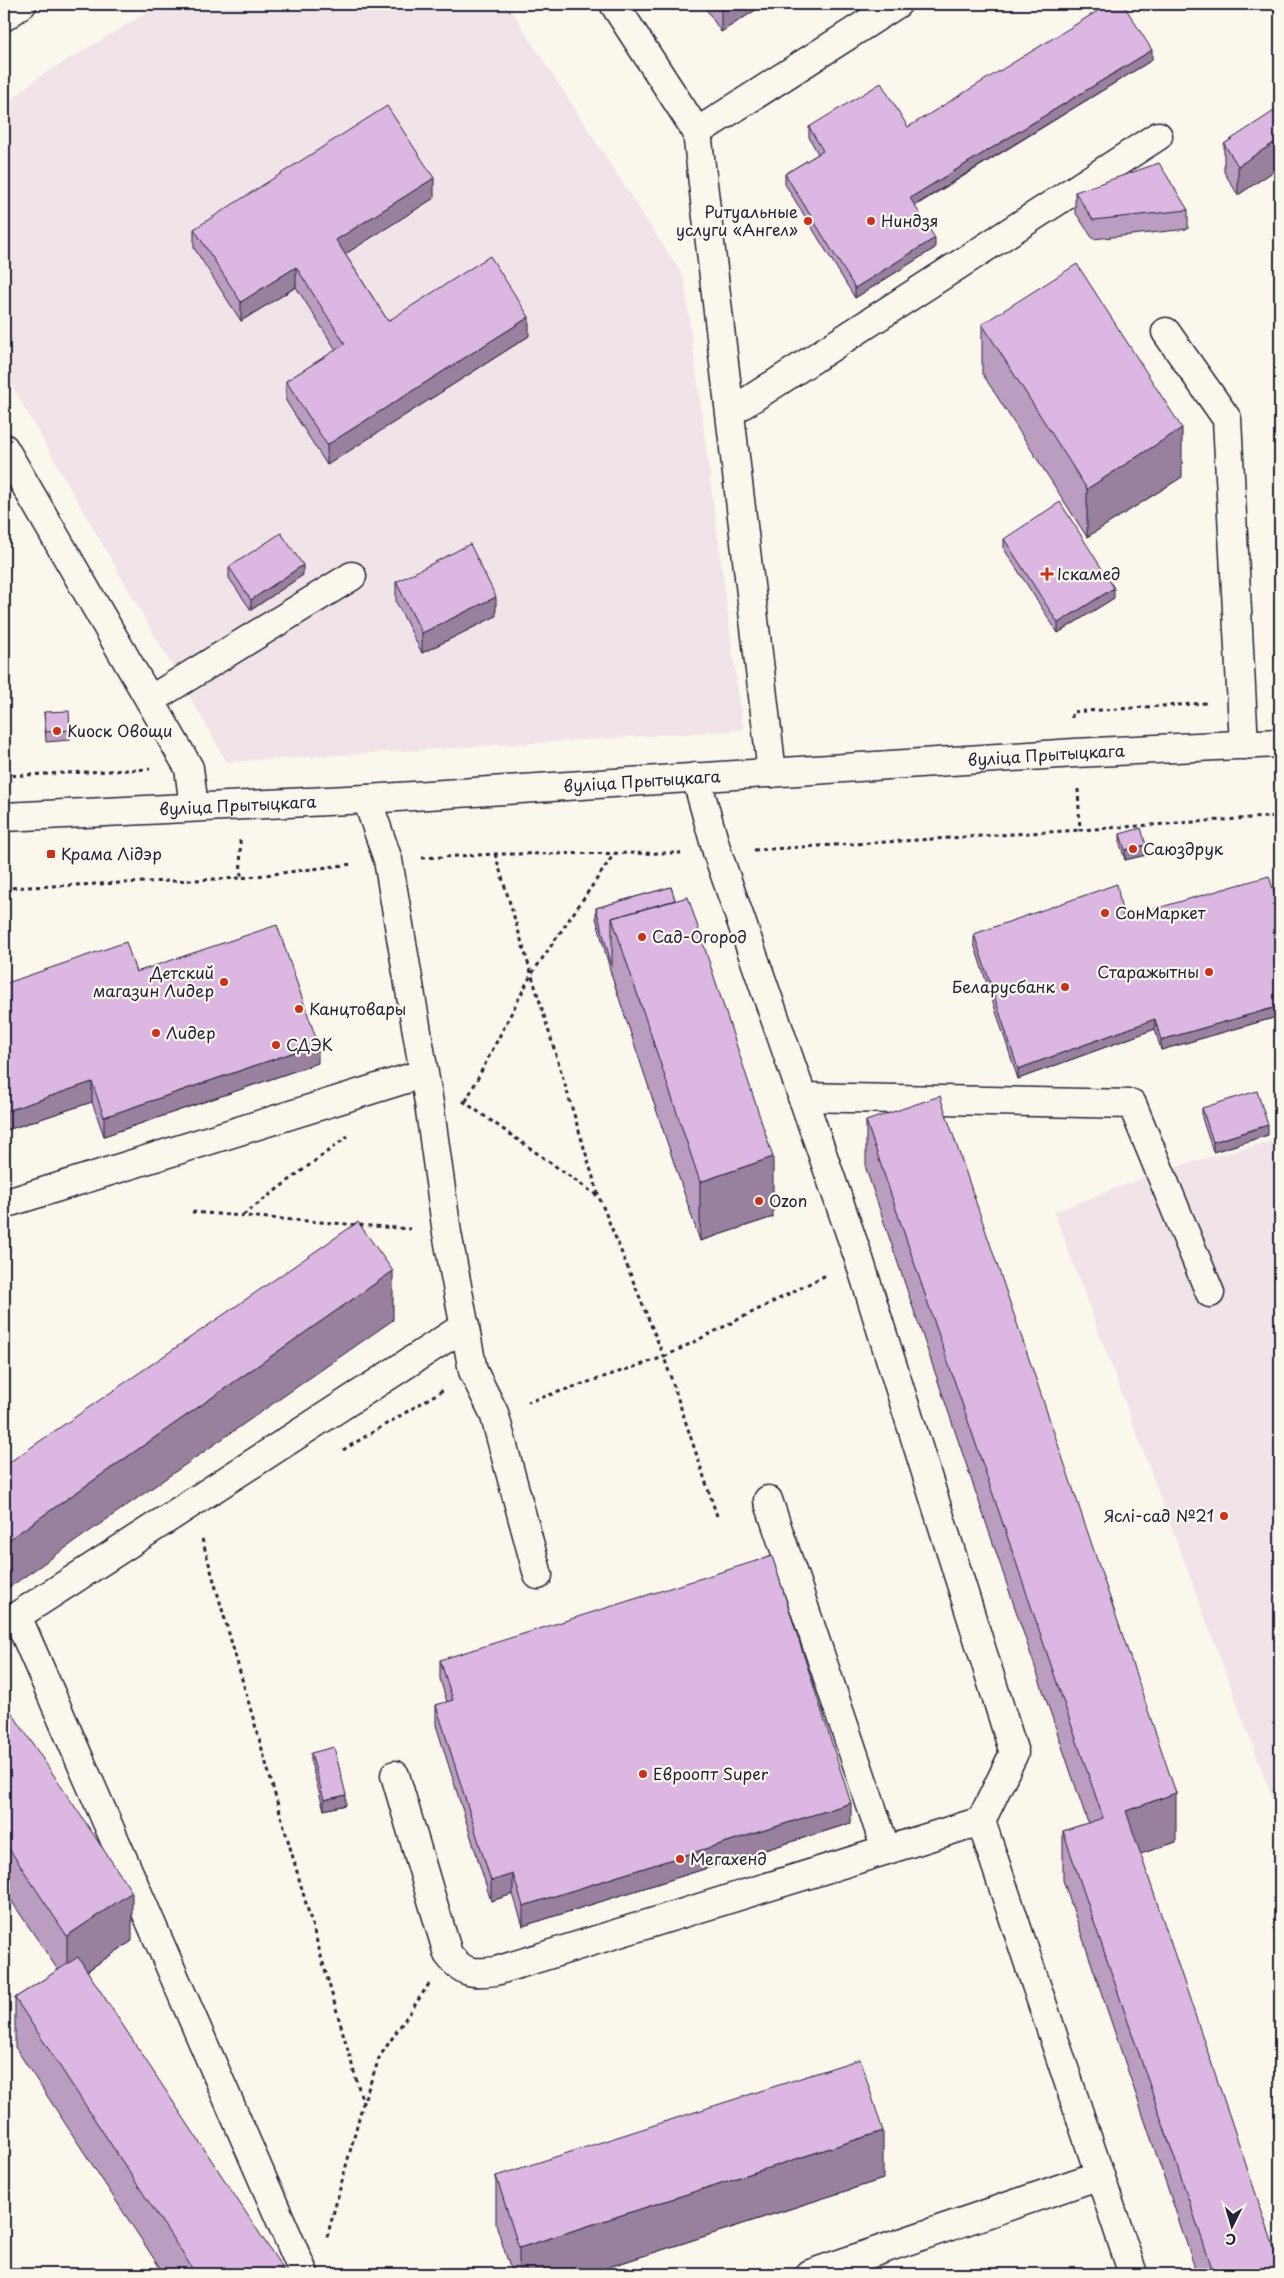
<svg xmlns="http://www.w3.org/2000/svg" width="1284" height="2278" font-family="'Playpen Sans',sans-serif">
  <rect width="100%" height="100%" fill="#fbf7ec"/>
  <filter id="ink" filterUnits="userSpaceOnUse"><feTurbulence type="fractalNoise" baseFrequency=".02" numOctaves="2"/><feDisplacementMap in="SourceGraphic" scale="10" xChannelSelector="R" yChannelSelector="G"/><feConvolveMatrix kernelMatrix="1 2 1 2 8 2 1 2 1" color-interpolation-filters="sRGB"/></filter>
  <g filter="url(#ink)">
    <!-- built -->
    <path fill="#f1e4e9" d="M161,4H507L684,278L743,730L227,762L4,372V106L36,79Z
      M1280,1139V1819L1054,1212L1168,1168Z"/>
    <g fill="none" stroke-linecap="round" stroke-linejoin="round">
      <!-- minor casing -->
      <g stroke="#22223b" stroke-width="31">
        <g id="minor">
          <path d="M614,4L697,132L772,773"/>
          <path d="M4,17L22,4"/>
          <path d="M697,132L897,4"/>
          <path d="M1166,332L1227,419L1244,745"/>
          <path d="M731,412L1158,136"/>
          <path d="M4,448L189,768L194,807"/>
          <path d="M150,700L352,576"/>
          <path d="M696,777L717,852L859,1259L1014,1753L981,1821L1133,2274"/>
          <path d="M367,799L388,860L429,1103L447,1233L473,1371L494,1413L538,1575"/>
          <path id="s1" d="M4,817L367,799L1075,753L1280,743"/>
          <path d="M802,1097L1132,1104L1210,1293"/>
          <path d="M4,1204L422,1074"/>
          <path d="M768,1500L886,1850"/>
          <path d="M395,1775L448,1954C463,1974 473,1974 496,1971L981,1821"/>
          <path d="M304,2274L17,1616L465,1326"/>
          <path d="M810,2274L1100,2175"/>
        </g>
      </g>
      <!-- path -->
      <path stroke="#22223b" stroke-width="3" stroke-dasharray="4 4" stroke-linecap="butt" d="M1072,718V712L1207,703
        M4,776L150,769
        M1078,789L1080,830L1280,816
        M240,840L241,878L353,864
        M754,850L1080,830
        M495,854L599,1197L664,1357L528,1402
        M422,858L495,854L681,853
        M4,888L241,878
        M463,1101L599,1197
        M466,1101L531,975L614,854
        M192,1212L410,1229
        M243,1215L348,1136
        M343,1450L443,1390
        M717,1516L664,1357L828,1274
        M202,1539L363,2103
        M327,2237L363,2103L380,2056L429,1984"/>
      <!-- minor -->
      <use href="#minor" stroke="#fbf7ec" stroke-width="28"/>
    </g>
    <!-- wall -->
    <path fill="#bc9dc2" stroke="#22223b" d="M703,4H765L721,32Z
      M1270,4H1280V20Z
      M1152,60L915,206L935,248L855,298L785,184V174L818,154L809,137V127H908Z
      M1280,115V167L1238,195L1224,172V144Z
      M1075,192L1188,210V229L1093,239L1075,212Z
      M434,198L345,254L388,321L529,336L327,465L286,401V381L336,350L296,287L241,321L194,248V229Z
      M982,324L1182,477L1087,537L982,373Z
      M1004,539L1114,598L1058,633L1004,549Z
      M229,567L303,575L251,610L229,578Z
      M396,582L496,616L422,653L396,602Z
      M44,712L70,730V740L46,742Z
      M1120,834L1146,855L1125,860L1120,844Z
      M671,887L773,1217L700,1241L612,977L596,918V908Z
      M1280,898V1016L1161,1050L1155,1029L1018,1079L974,944V934L1123,918L1276,899Z
      M136,972L318,1063L104,1136L92,1102L4,1131Z
      M1202,1108L1268,1135L1213,1152L1202,1118Z
      M866,1121L1176,1842L1140,1854L1280,2274H1197L1063,1880V1831L1088,1823L866,1169Z
      M440,1660L851,1823L523,1926L513,1894L491,1901L436,1725V1705L447,1702L440,1679Z
      M4,1701L132,1941L87,1971L283,2274H164L15,2047V1998L58,1970L4,1890Z
      M311,1753L346,1805L324,1810L311,1763Z
      M496,2176L883,2179L587,2274H512L496,2224Z"/>
    <!-- shaded-wall -->
    <path fill="#99809e" stroke="#22223b" d="M721,4H765L721,32Z
      M1152,50V60L910,208V198Z
      M1280,139V167L1238,195V166Z
      M434,178V198L336,260V240Z
      M935,238V248L855,298V288Z
      M296,267V287L241,321V302Z
      M529,317V336L327,465V445Z
      M1182,428V477L1087,537V489Z
      M303,565V575L251,610V600Z
      M1114,588V598L1058,633V623Z
      M496,597V616L422,653V633Z
      M1146,845V855L1125,860V850Z
      M1280,1006V1016L1161,1050V1040Z
      M1155,1019V1029L1018,1079V1069Z
      M318,1044V1063L104,1136V1117Z
      M92,1082V1102L4,1131V1112Z
      M1268,1125V1135L1213,1152V1142Z
      M773,1157V1217L700,1241V1182Z
      M393,1271V1320L4,1591V1543Z
      M1176,1793V1842L1126,1859V1811Z
      M346,1795V1805L324,1810V1800Z
      M851,1803V1823L523,1926V1906Z
      M513,1874V1894L491,1901V1881Z
      M132,1892V1941L67,1984V1936Z
      M883,2131V2179L587,2274H519V2248Z
      M283,2269V2274H274Z"/>
    <!-- building -->
    <path fill="#dbb7e1" stroke="#22223b" d="M1109,4H1123L1152,50L910,198L935,238L855,288L785,174L823,151L809,127L881,83L908,127Z
      M387,106L434,178L336,240L388,321L490,256L529,317L327,445L286,381L345,344L296,267L241,302L194,229Z
      M1277,109L1280,115V139L1238,166L1224,144Z
      M1159,163L1188,210L1093,220L1075,192Z
      M1077,264L1182,428L1087,489L982,324Z
      M1060,502L1114,588L1058,623L1004,539Z
      M281,533L303,565L251,600L229,567Z
      M470,544L496,597L422,633L396,582Z
      M69,711L70,730L46,732L44,712Z
      M1141,828L1146,845L1125,850L1120,834Z
      M1269,876L1276,899L1280,898V1006L1161,1040L1155,1019L1018,1069L974,934L1117,884L1123,918Z
      M671,887L675,900L612,918V967L596,908Z
      M688,897L773,1157L700,1182L612,918Z
      M277,925L318,1044L104,1117L92,1082L4,1112V984L126,942L136,972Z
      M1257,1091L1268,1125L1213,1142L1202,1108Z
      M940,1096L1176,1793L1126,1811L1280,2265V2274H1214L1063,1831L1103,1818L866,1121Z
      M358,1222L393,1271L4,1543V1466Z
      M772,1556L851,1803L523,1906L513,1874L491,1881L436,1705L453,1700L440,1660Z
      M4,1701L132,1892L67,1936L4,1841Z
      M334,1747L346,1795L324,1800L311,1753Z
      M78,1957L283,2269L274,2274H196L15,1998Z
      M860,2059L883,2131L519,2248L496,2176Z"/>
  </g>
  <!-- markers -->
  <g fill="#c8321e" stroke="#fbf7ec" stroke-width="2">
    <circle cx="808" cy="221" r="5"/>
    <circle cx="871" cy="221" r="5"/>
    <path d="M1044.5 566.5h5v5h5v5h-5v5h-5v-5h-5v-5h5z"/>
    <circle cx="57" cy="731" r="5"/>
    <circle cx="1133" cy="849" r="5"/>
    <rect x="46" y="849" width="10" height="10" rx="2.5"/>
    <circle cx="1105" cy="913" r="5"/>
    <circle cx="642" cy="937" r="5"/>
    <circle cx="1209" cy="972" r="5"/>
    <circle cx="224" cy="982" r="5"/>
    <circle cx="1065" cy="987" r="5"/>
    <circle cx="299" cy="1009" r="5"/>
    <circle cx="156" cy="1033" r="5"/>
    <circle cx="276" cy="1045" r="5"/>
    <circle cx="759" cy="1201" r="5"/>
    <circle cx="1224" cy="1516" r="5"/>
    <circle cx="643" cy="1774" r="5"/>
    <circle cx="680" cy="1859" r="5"/>
  </g>
  <g text-anchor="middle" stroke-width="4.5" stroke-linejoin="round" paint-order="stroke">
    <!-- poi labels -->
    <g font-size="16" fill="#22223b" stroke="#fbf7ec" text-anchor="start">
      <text x="798" y="218" text-anchor="end">Ритуальные<tspan x="798" dy="18">услуги «Ангел»</tspan></text>
      <text x="881" y="227">Ниндзя</text>
      <text x="1057" y="580">Іскамед</text>
      <text x="67" y="737">Киоск Овощи</text>
      <text x="1143" y="855">Саюздрук</text>
      <text x="61" y="860">Крама Лідэр</text>
      <text x="1115" y="919">СонМаркет</text>
      <text x="652" y="943">Сад-Огород</text>
      <text x="1199" y="978" text-anchor="end">Старажытны</text>
      <text x="214" y="979" text-anchor="end">Детский<tspan x="214" dy="18">магазин Лидер</tspan></text>
      <text x="1055" y="993" text-anchor="end">Беларусбанк</text>
      <text x="309" y="1015">Канцтовары</text>
      <text x="166" y="1039">Лидер</text>
      <text x="286" y="1051">СДЭК</text>
      <text x="769" y="1207">Ozon</text>
      <text x="1214" y="1522" text-anchor="end">Яслі-сад №21</text>
      <text x="653" y="1780">Евроопт Super</text>
      <text x="690" y="1865">Мегахенд</text>
    </g>
    <!-- street labels -->
    <g font-size="16" fill="#22223b" stroke="#fbf7ec">
      <text dy="6" stroke="none"><textPath href="#s1" startOffset="1044">вуліца Прытыцкага</textPath></text>
      <text dy="6" stroke="none"><textPath href="#s1" startOffset="639">вуліца Прытыцкага</textPath></text>
      <text dy="6" stroke="none"><textPath href="#s1" startOffset="234">вуліца Прытыцкага</textPath></text>
    </g>
  </g>
  <!-- margin -->
  <rect width="1284" height="2278" fill="none" stroke="#fbf7ec" stroke-width="20"/>
  <rect x="10" y="10" width="1264" height="2258" fill="none" stroke="#22223b" stroke-width="2" filter="url(#ink)"/>
  <!-- north arrow -->
  <g transform="translate(1232 2226) rotate(185)" stroke="#fbf7ec" stroke-width="4" paint-order="stroke">
  <path d="M0-4L9 19L0 12L-9 19Z" fill="#22223b"/>
  <text y="-8" font-size="14" font-weight="bold" text-anchor="middle" fill="#22223b">С</text>
  </g>
</svg>
